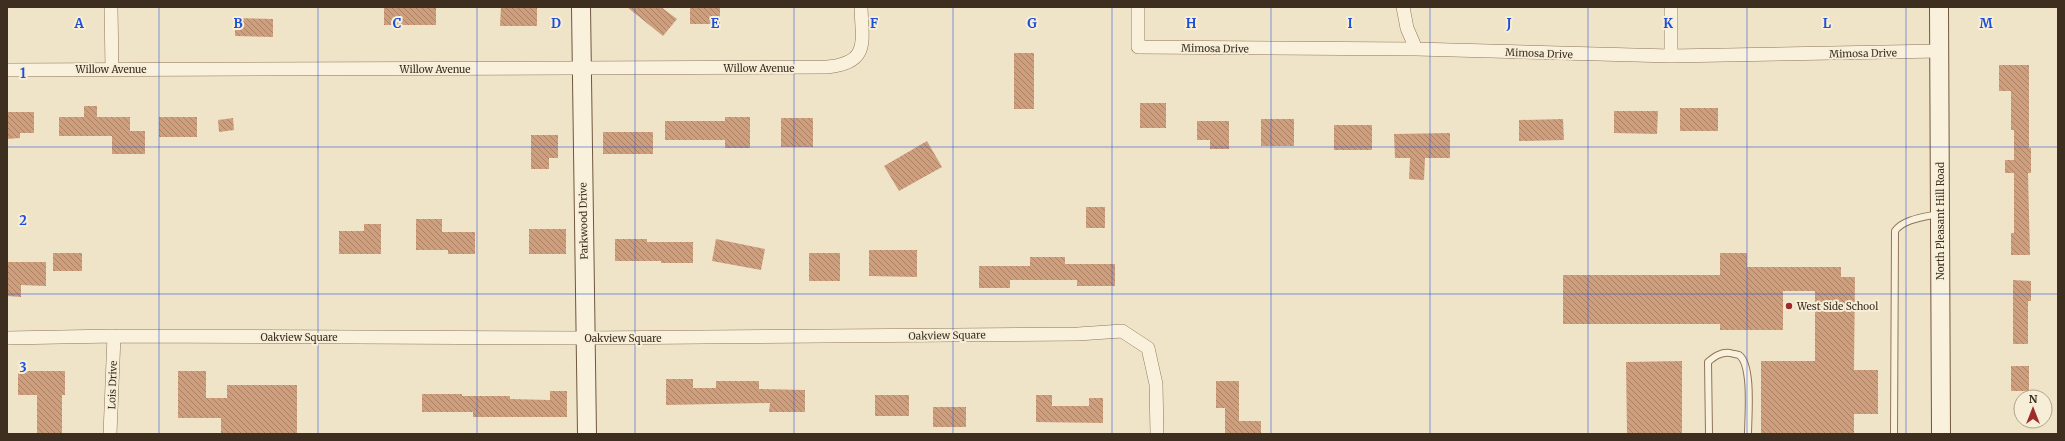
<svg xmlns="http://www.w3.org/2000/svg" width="2065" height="441" font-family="Merriweather,serif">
  <defs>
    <pattern id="building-back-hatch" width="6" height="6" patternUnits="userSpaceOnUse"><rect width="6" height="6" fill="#cf9f7d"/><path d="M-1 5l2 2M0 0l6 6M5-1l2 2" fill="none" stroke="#a98266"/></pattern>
  </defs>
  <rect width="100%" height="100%" fill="#f0e4c8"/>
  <!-- building -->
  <path fill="url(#building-back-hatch)" d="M384,7H436V25H384Z
    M501,7H537V26H500Z
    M627,7H661L677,19L663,36Z
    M690,7H720V24H690Z
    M235,18L273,19V37L235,36Z
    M1014,53H1034V109H1014Z
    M1999,65H2029V148H2031V173H2028L2030,255H2011V233H2014V173H2005V160H2014V130H2011V91H1999Z
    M1140,103H1166V128H1140Z
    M84,106H97V117H130V131H145V154H112V136H59V117H84Z
    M1680,108H1718V131H1680Z
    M1614,111H1658L1657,134L1614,133Z
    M7,112H34V133H20V138L7,139Z
    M159,117H197V137H159Z
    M725,117H750V148H725V140H665V121H725Z
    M233,118L234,130L219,132L218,120Z
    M781,118H813V147H781Z
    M1261,119H1294V146H1261Z
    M1563,119L1564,140L1519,141V120Z
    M1197,121H1229V149H1210V140H1197Z
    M1334,125H1372V150H1334Z
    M603,132H653V154H603Z
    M1450,133V158H1425L1424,180L1409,179L1410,158H1395L1394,134Z
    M531,135H558V158H549V169H531Z
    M927,141L942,167L899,191L884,166Z
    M1086,207H1105V228H1086Z
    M416,219H442V232H475V254H448V250H416Z
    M364,224H381V254H339V231H364Z
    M529,229H566V254H529Z
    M615,239H647V242H693V263H661V261H615Z
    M716,239L765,249L761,270L712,261Z
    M869,250H917V277L869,276Z
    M53,253H82V271H53Z
    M809,253H840V281H809Z
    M1720,253H1747V267H1841V277H1855L1854,370H1878V414H1854V434H1761V361H1815V291H1783V330H1720V324H1563V275H1720Z
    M1030,257H1065V264H1115V286H1077V280H1010V288H979V266H1030Z
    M7,262H46V286L21,285V297L7,296Z
    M2013,280L2031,281V301H2028V344H2013Z
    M1682,361V434H1627L1626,362Z
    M2011,366H2029V391H2011Z
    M18,371H65V395H62V434H37V395H18Z
    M178,371H206V398H227V385H297V434H227L221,433V418H178Z
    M666,379H693V388H716V381H759V389L805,390V412H769L770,403L666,405Z
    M1216,381H1239V421H1261V434H1225V408H1216Z
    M550,391H567V417H473V412H422V394H462V396H510V399L550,400Z
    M875,395H909V416H875Z
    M1036,395H1052V406H1089V398H1103V423L1036,422Z
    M933,407H966V427H933Z"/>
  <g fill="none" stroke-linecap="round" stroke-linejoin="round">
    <!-- lane casing -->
    <g stroke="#8d765c" stroke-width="8">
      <path id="lane" d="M1709,434L1708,362C1715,356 1721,352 1730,353C1733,354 1737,354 1739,355C1753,365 1748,418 1748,434
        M1894,434L1895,231C1903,219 1925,217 1938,214"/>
    </g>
    <!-- street casing -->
    <g stroke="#8d765c" stroke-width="14">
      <path id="street" d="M111,7L112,69
        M1138,7V47L1416,49L1671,56L1939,51
        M1403,7L1407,28L1416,49
        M1671,7V56
        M7,70L827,67C870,63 862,42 861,7
        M7,338L114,336L586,338L1078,334L1122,331L1148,348L1156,384L1157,434
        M110,434L114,336"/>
    </g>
    <!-- secondary casing -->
    <g stroke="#6f573f" stroke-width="20">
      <path id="secondary" d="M581,7L587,434
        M1939,7L1941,434"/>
    </g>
    <!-- lane -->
    <use href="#lane" stroke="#faf1dc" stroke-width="6"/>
    <!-- street -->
    <use href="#street" stroke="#faf1dc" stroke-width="13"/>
    <!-- secondary -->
    <use href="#secondary" stroke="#faf1dc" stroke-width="18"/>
  </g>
  <!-- grid -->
  <path fill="none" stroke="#1d4ed8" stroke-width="1" stroke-opacity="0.55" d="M159,7V434M318,7V434M477,7V434M635,7V434M794,7V434M953,7V434M1112,7V434M1271,7V434M1430,7V434M1588,7V434M1747,7V434M1906,7V434M7,147H2058M7,294H2058"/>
  <!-- markers -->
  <circle fill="#9e2a2b" stroke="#f7eed8" stroke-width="1.5" cx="1789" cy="306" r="4"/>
  <g text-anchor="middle" stroke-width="4" stroke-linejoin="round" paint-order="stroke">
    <!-- street labels -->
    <g font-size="10" fill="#3d2e20" stroke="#f7eed8">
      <text transform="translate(1215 48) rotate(1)" y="4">Mimosa Drive</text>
      <text transform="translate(1539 53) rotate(2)" y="4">Mimosa Drive</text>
      <text transform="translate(1863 53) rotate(-1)" y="4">Mimosa Drive</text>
      <text x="759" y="72">Willow Avenue</text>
      <text x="111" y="73">Willow Avenue</text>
      <text x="435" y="73">Willow Avenue</text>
      <text transform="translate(583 221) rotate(-91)" y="4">Parkwood Drive</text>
      <text transform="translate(1940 221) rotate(-90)" y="4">North Pleasant Hill Road</text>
      <text transform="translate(947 335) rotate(-1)" y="4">Oakview Square</text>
      <text x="299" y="341">Oakview Square</text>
      <text x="623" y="342">Oakview Square</text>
      <text transform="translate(112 385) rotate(-88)" y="4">Lois Drive</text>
    </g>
    <!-- poi labels -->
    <g font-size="10" fill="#3d2e20" stroke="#f7eed8" text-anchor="start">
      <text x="1797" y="310">West Side School</text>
    </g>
  </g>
  <g font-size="13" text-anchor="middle" font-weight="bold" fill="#1d4ed8" stroke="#f7eed8" stroke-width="4" stroke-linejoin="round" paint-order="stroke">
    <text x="79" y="28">A</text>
    <text x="238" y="28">B</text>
    <text x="397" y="28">C</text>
    <text x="556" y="28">D</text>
    <text x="715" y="28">E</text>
    <text x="874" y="28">F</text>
    <text x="1032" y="28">G</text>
    <text x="1191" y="28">H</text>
    <text x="1350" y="28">I</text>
    <text x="1509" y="28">J</text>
    <text x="1668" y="28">K</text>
    <text x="1827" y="28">L</text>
    <text x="1986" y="28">M</text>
    <text x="23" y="78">1</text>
    <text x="23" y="225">2</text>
    <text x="23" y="372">3</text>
  </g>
  <!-- border -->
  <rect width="2065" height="441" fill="none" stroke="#3d2e20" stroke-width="16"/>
  <!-- north arrow -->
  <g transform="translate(2033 409)"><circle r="19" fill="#f7eed8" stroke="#ada18e"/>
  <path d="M0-3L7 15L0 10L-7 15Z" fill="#9e2a2b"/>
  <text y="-6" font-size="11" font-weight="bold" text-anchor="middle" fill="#3d2e20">N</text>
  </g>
</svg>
